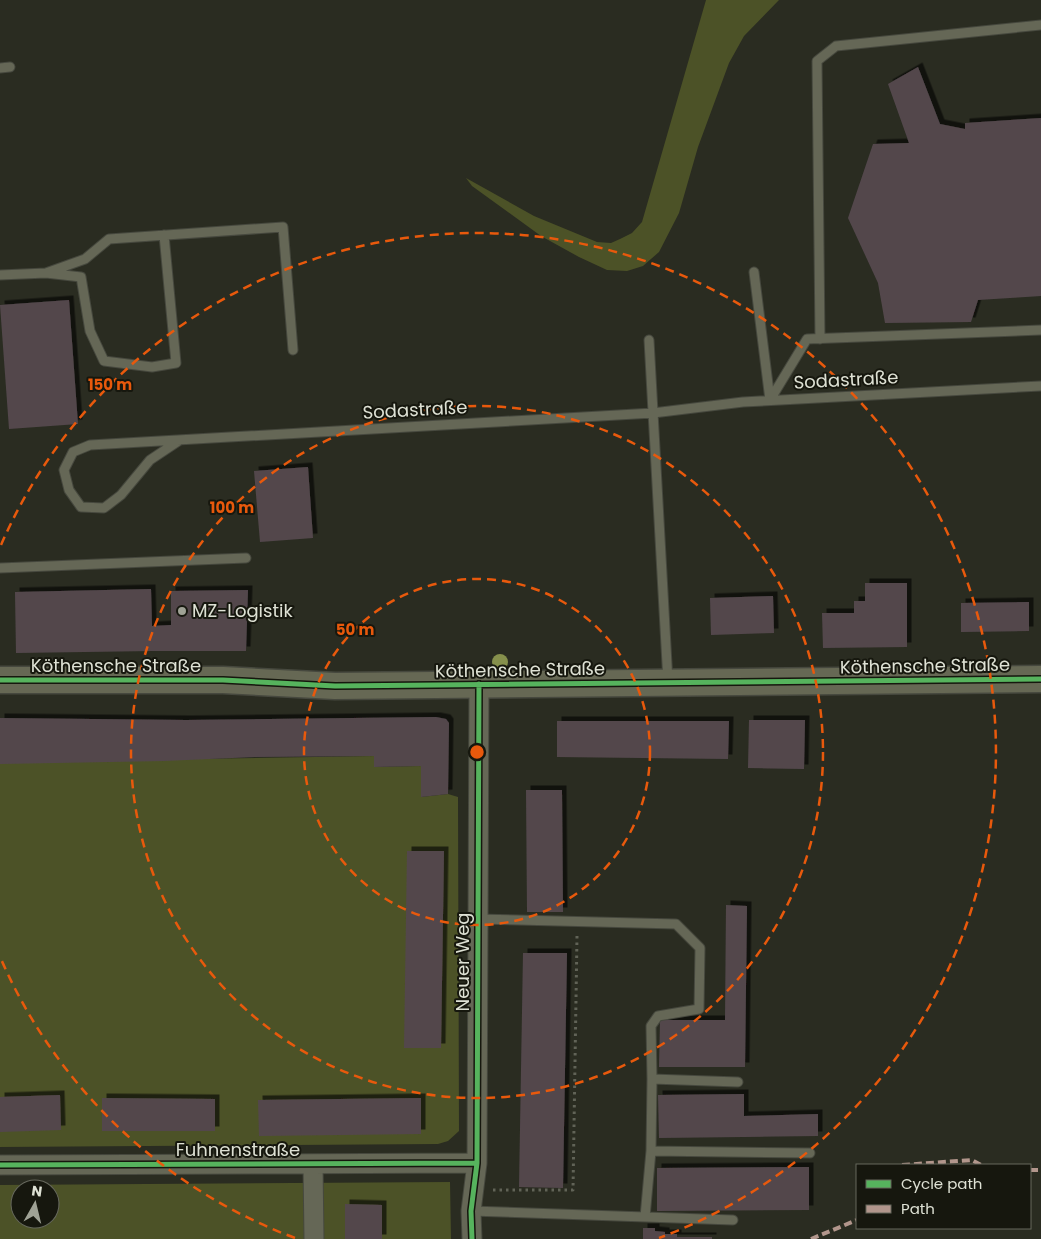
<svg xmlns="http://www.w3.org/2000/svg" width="1041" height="1239" font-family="Poppins,sans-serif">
  <defs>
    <filter id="shadow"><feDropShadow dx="4.5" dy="-4.5" stdDeviation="0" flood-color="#0009"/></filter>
  </defs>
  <rect width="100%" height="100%" fill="#2a2c21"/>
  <!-- green -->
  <path fill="#4c5227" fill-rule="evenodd" d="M706,0H779L744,36L729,63L698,147L679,213L659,252L643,266L627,271L607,270L579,257L541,236L472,186L466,178L534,216L597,242L611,243L620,239L632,233L642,222Z
    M374,756V767L421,766V797L448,794L458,797L459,1131L448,1141L438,1144L0,1147V762Z
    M450,1182L451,1239H0V1185ZM20,1189H50V1219H20Z"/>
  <!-- building -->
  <path fill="#53474c" filter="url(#shadow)" d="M918,67L940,124L965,129V123L1041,118V296L978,300L971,322L885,323L878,283L848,218L873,144L909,143L888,84Z
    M69,300L78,424L9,429L0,305Z
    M308,467L313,538L260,542L254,471Z
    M865,583H907V647L823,648L822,613H854V601H865Z
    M151,589L152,626L171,625V591L248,590L246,651H153L16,653L15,592Z
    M773,596L774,633L711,635L710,598Z
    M1029,602V631L961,632V603Z
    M436,717L446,719L449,723L448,794L421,797V766L374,767V756L255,757L164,761L0,764V718L186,720Z
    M749,720H805L804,769L748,768Z
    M557,721H729L728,759L557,757Z
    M526,790H562L563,912H527Z
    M407,851H444L441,1048H404Z
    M726,905L747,906L745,1067H659L660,1020H725Z
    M523,953H567L563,1188L519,1187Z
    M744,1094V1116L818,1114V1136L659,1138L658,1095Z
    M60,1095L61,1130L0,1132V1097Z
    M102,1098L215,1099V1131H102Z
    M421,1098V1134L259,1136L258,1100Z
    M809,1167V1210L657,1211V1168Z
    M345,1204L382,1205V1239H345Z
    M643,1228H655V1231L665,1232V1234H677V1237H712V1239H643Z"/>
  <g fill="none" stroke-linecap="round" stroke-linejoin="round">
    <!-- service casing -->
    <g stroke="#46483e" stroke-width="11">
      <path id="service" d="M0,68L10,67
        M754,272L770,400
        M46,273L85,259L109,239L283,227L293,350
        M0,275L46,273L81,277L90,331L104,361L152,367L176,363L164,235
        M820,339L817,61L836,46L1041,25
        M649,340L668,682
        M770,400L807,339L1041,330
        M180,440L150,460L121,495L104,508L81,507L69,490L64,470L73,452L90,445L653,413L743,402L1041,386
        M0,568L246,558
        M477,919L676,924L700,948L699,1009L658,1016L651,1026L652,1079
        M651,1151L810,1153
        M471,1211L733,1220
        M645,1217L651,1151L652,1079L738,1082"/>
    </g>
    <!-- minor casing -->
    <g stroke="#46483e" stroke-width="21">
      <path id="minor" d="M313,1164L314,1239
        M0,1165L477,1163
        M472,1239L471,1211L477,1163L479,684"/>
    </g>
    <!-- secondary casing -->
    <g stroke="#46483e" stroke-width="29">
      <path id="secondary" d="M0,680H223L335,686L1041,679"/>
    </g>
    <!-- path -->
    <path stroke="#616357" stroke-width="3" stroke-dasharray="2.5 4" stroke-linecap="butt" d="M493,1190H573L577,936"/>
    <!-- service -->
    <use href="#service" stroke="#656756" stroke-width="9"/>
    <!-- minor -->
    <use href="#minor" stroke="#656756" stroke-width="19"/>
    <!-- secondary -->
    <use href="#secondary" stroke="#666854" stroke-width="26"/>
    <!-- quiet -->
    <path stroke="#b2968c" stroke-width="4" stroke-dasharray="8 4" stroke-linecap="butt" d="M902,1165L972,1160L981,1165
      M1030,1170H1041
      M811,1239L857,1220"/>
    <!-- cycleway casing -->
    <g stroke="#16170e" stroke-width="8">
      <path id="cycleway" d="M0,680H223L335,686L1041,679
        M0,1165L477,1163
        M472,1239L471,1211L477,1163L479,684"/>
    </g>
    <!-- cycleway -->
    <use href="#cycleway" stroke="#56b35d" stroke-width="5"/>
  </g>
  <!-- trees -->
  <circle fill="#86904c" cx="500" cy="662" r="8"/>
  <!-- distance rings -->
  <g fill="none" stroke="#e8590c" stroke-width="2.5" stroke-dasharray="9 6">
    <circle cx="477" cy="752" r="173"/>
    <circle cx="477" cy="752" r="346"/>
    <path d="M295 1238A519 519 0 0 1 1 959M1 545A519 519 0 1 1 659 1238"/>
  </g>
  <!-- markers -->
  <circle fill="#9fa295" stroke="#16170e" stroke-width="2" cx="182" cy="611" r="5"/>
  <g text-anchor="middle" stroke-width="4" stroke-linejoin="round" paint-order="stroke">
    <!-- street labels -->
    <g font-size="18" fill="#dee1d4" stroke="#16170e">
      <text transform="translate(846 380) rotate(-3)" y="6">Sodastraße</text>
      <text transform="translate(415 410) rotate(-3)" y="6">Sodastraße</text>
      <text x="116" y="672">Köthensche Straße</text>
      <text transform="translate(925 666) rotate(-1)" y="6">Köthensche Straße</text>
      <text transform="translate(520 670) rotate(-1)" y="6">Köthensche Straße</text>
      <text transform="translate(463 962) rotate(-90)" y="6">Neuer Weg</text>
      <text x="238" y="1156">Fuhnenstraße</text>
    </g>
    <!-- poi labels -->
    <g font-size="18" fill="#dee1d4" stroke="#16170e" text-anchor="start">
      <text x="192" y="617">MZ-Logistik</text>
    </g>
  </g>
  <circle cx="477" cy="752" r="8" fill="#e8590c" stroke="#16170e" stroke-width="2.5"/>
  <g font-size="15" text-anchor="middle" font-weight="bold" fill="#e8590c" stroke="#16170e" stroke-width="4" stroke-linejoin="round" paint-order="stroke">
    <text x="110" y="390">150 m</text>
    <text x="232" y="513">100 m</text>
    <text x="355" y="635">50 m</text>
  </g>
  <!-- legend -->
  <rect x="856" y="1164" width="175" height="65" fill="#16170e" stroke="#66685d"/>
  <rect x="866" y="1180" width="25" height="8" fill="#56b35d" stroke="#66685d"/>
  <text x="901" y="1189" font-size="15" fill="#dee1d4">Cycle path</text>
  <rect x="866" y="1205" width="25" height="8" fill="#b2968c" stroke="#66685d"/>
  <text x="901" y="1214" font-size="15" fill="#dee1d4">Path</text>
  <!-- north arrow -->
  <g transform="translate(35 1204) rotate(8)"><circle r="24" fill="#16170e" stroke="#66685d"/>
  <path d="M0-4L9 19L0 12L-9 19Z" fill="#9fa295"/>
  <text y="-8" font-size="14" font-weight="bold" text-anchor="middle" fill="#dee1d4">N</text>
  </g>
</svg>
